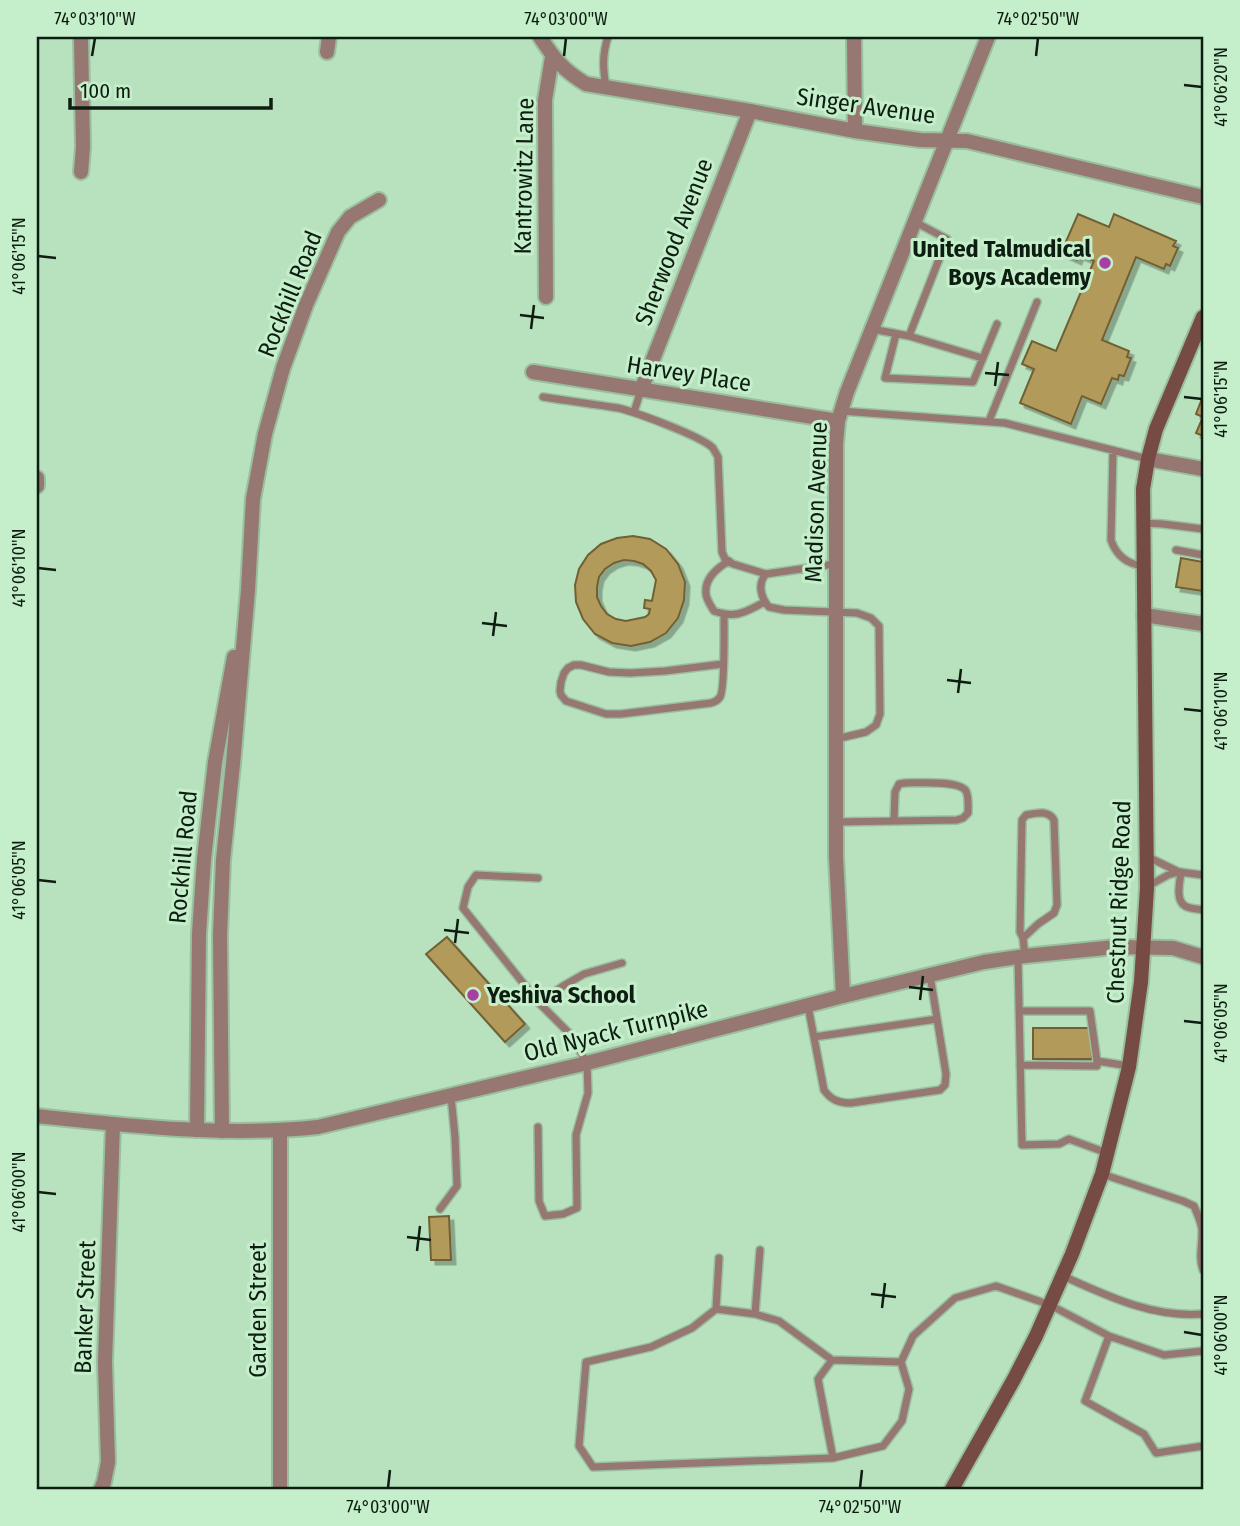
<svg xmlns="http://www.w3.org/2000/svg" width="1240" height="1526" font-family="'Fira Sans Condensed',sans-serif">
  <defs>
    <filter id="shadow"><feDropShadow dx="4.5" dy="4.5" stdDeviation="0" flood-color="#0004"/></filter>
  </defs>
  <rect width="100%" height="100%" fill="#b8e2be"/>
  <!-- building -->
  <path fill="#b29a5a" stroke="#716135" stroke-width="2" fill-rule="evenodd" filter="url(#shadow)" d="M1078,214L1109,227L1114,214L1176,241L1173,246L1178,248L1170,266L1166,264L1164,269L1136,257L1102,340L1129,351L1127,357L1131,358L1124,376L1119,375L1118,380L1112,378L1101,404L1082,396L1071,424L1020,403L1034,369L1022,364L1032,341L1056,351L1094,261L1079,255L1077,260L1061,253Z
    M1203,396V436L1196,433L1203,417L1196,414Z
    M633,536L650,539L666,549L678,564L685,582L684,600L678,618L666,633L650,642L631,646L612,643L595,634L583,619L576,602L575,585L579,569L588,555L601,544L617,538ZM624,560L634,561L643,564L651,571L656,580L652,601L645,600L644,608L650,609L649,614L645,617L626,621L616,619L607,614L601,606L597,597V587L599,577L605,569L614,563Z
    M1181,558L1203,562V591L1176,587Z
    M447,937L525,1024L505,1042L426,954Z
    M1033,1028H1091L1092,1059H1033Z
    M449,1216L451,1260H431L429,1217Z"/>
  <g fill="none" stroke-linecap="round" stroke-linejoin="round">
    <!-- service casing -->
    <g stroke="#99bf9f" stroke-width="10">
      <path id="service" d="M606,87C603,69 602,55 608,37
        M915,222L947,239L909,336L982,358
        M872,329L909,336
        M896,334L885,378L973,382L997,324
        M543,397C568,401 593,404 618,408C635,412 701,436 713,448C713,449 718,456 718,457L722,552L725,559L733,564L766,574L835,564
        M841,411L1005,423L1148,459
        M634,412L641,390
        M989,421L1037,302
        M1113,451L1111,540C1116,555 1127,564 1143,566
        M1143,523L1163,524L1203,529
        M1176,550L1203,555
        M729,561C717,568 704,578 706,594C706,599 711,606 714,611C737,619 744,612 765,602
        M766,574C757,584 761,598 769,607L784,610L857,613L871,618L879,626L880,714L876,725L866,732L836,739
        M723,664L665,671L630,673L609,672L581,665H574L568,668L564,673L561,682L560,691L561,695L566,701L606,714H621L711,703C715,702 718,700 720,697C725,690 724,627 724,615
        M836,822L957,820L963,818L968,813C968,807 969,797 966,791C959,780 918,783 905,783L899,784L895,792L894,821
        M1148,857L1179,872L1203,875
        M1181,872C1180,882 1175,900 1185,906C1190,909 1198,909 1203,910
        M1148,886L1168,875L1178,872
        M1023,938L1038,924L1054,913L1057,905L1054,820C1048,810 1037,813 1026,815L1022,820L1020,932L1023,938L1025,956
        M1018,958L1022,1145L1059,1144L1069,1139L1107,1153
        M539,1003L563,986L584,974L622,963
        M808,1006L824,1090C831,1100 839,1103 851,1103L940,1090L945,1085L946,1074L930,975
        M1019,1011H1090L1097,1061L1129,1066
        M814,1037L937,1019
        M1020,1065L1097,1066V1061
        M538,1127L539,1201L545,1216L563,1214L577,1208L576,1135L588,1093L587,1063L570,1034L539,1003L463,908L468,887L476,875L538,878
        M1102,1174L1183,1201L1194,1206C1197,1213 1201,1222 1202,1229C1203,1243 1198,1257 1203,1270
        M440,1209L457,1186L455,1137L451,1096
        M760,1250L755,1314L779,1321L832,1360L901,1362L913,1336L955,1298L996,1286L1050,1305L1109,1336
        M719,1258L716,1309L755,1314
        M1063,1276C1107,1296 1153,1318 1203,1314
        M716,1309L692,1328L651,1347L586,1362L579,1446L593,1467L833,1458L883,1446L902,1421L909,1389L901,1362
        M1203,1351L1164,1355L1109,1336L1085,1401L1144,1434L1156,1453L1203,1446
        M832,1360L818,1379L833,1458"/>
    </g>
    <!-- minor casing -->
    <g stroke="#99bf9f" stroke-width="18">
      <path id="minor" d="M540,37C555,60 563,70 586,84L750,111L855,131L920,140L967,141L1203,197
        M854,37L855,131
        M327,52L329,37
        M81,172L83,147L81,37
        M546,297L545,100L552,57
        M533,372L838,421
        M641,390L750,111
        M1148,459L1203,469
        M37,478V486
        M1144,615L1203,624
        M843,996L836,856V444L838,421L847,392L988,37
        M197,1130L199,934L204,859L215,762L234,657
        M222,1131L220,935L223,860L233,764L248,590L253,499L265,434L283,368L306,305L338,232L350,217L379,200
        M280,1131V1489
        M101,1489L104,1482L108,1462L105,1362L113,1124"/>
    </g>
    <!-- tertiary casing -->
    <g stroke="#99bf9f" stroke-width="18">
      <path id="tertiary" d="M37,1116C130,1126 225,1137 318,1127L587,1063L843,996L984,962L1025,956L1115,947L1173,948L1203,957"/>
    </g>
    <!-- secondary casing -->
    <g stroke="#99bf9f" stroke-width="18">
      <path id="secondary" d="M952,1489L1014,1379L1036,1336L1072,1254L1102,1174L1129,1067L1141,982L1147,888L1143,489L1148,459L1156,429L1203,317"/>
    </g>
    <!-- service -->
    <use href="#service" stroke="#967772" stroke-width="7"/>
    <!-- minor -->
    <use href="#minor" stroke="#967772" stroke-width="14"/>
    <!-- tertiary -->
    <use href="#tertiary" stroke="#967772" stroke-width="14"/>
    <!-- secondary -->
    <use href="#secondary" stroke="#754b44" stroke-width="14"/>
  </g>
  <!-- ticks -->
  <path fill="none" stroke="#0e1d11" stroke-width="2.5" d="M92,56L95,38M564,56L566,38M1036,56L1038,38M1184,85L1202,87M38,256L56,258M520,315L544,318M531,329L534,305M985,373L1009,375M995,386L998,362M1184,397L1202,399M38,568L56,570M482,623L507,626M493,636L496,612M947,680L971,683M958,693L961,669M1184,709L1202,711M38,880L56,882M444,930L469,933M455,943L458,919M909,987L933,990M920,1000L923,976M1184,1021L1202,1023M38,1192L56,1194M407,1237L431,1240M417,1251L420,1226M871,1294L896,1297M882,1308L885,1283M1184,1332L1202,1335M388,1488L390,1470M860,1488L862,1470"/>
  <!-- markers -->
  <g fill="#a63fa2" stroke="#c5efcb" stroke-width="2.5">
    <circle cx="1105" cy="263" r="7"/>
    <circle cx="473" cy="995" r="7"/>
  </g>
  <g text-anchor="middle" stroke-width="6" stroke-linejoin="round" paint-order="stroke">
    <!-- street labels -->
    <g font-size="24" fill="#0e1d11" stroke="#c5efcb">
      <text transform="translate(866 106) rotate(8)" y="8">Singer Avenue</text>
      <text transform="translate(524 176) rotate(-89)" y="8">Kantrowitz Lane</text>
      <text transform="translate(674 242) rotate(-69)" y="8">Sherwood Avenue</text>
      <text transform="translate(290 294) rotate(-68)" y="8">Rockhill Road</text>
      <text transform="translate(689 374) rotate(9)" y="8">Harvey Place</text>
      <text transform="translate(816 502) rotate(-88)" y="8">Madison Avenue</text>
      <text transform="translate(183 857) rotate(-85)" y="8">Rockhill Road</text>
      <text transform="translate(1119 902) rotate(-88)" y="8">Chestnut Ridge Road</text>
      <text transform="translate(616 1031) rotate(-14)" y="8">Old Nyack Turnpike</text>
      <text transform="translate(85 1307) rotate(-88)" y="8">Banker Street</text>
      <text transform="translate(258 1310) rotate(-90)" y="8">Garden Street</text>
    </g>
    <!-- poi labels -->
    <g font-size="24" font-weight="bold" fill="#0e1d11" stroke="#c5efcb" text-anchor="end">
      <text x="1091" y="257">United Talmudical<tspan x="1091" dy="28">Boys Academy</tspan></text>
      <text x="487" y="1003" text-anchor="start">Yeshiva School</text>
    </g>
  </g>
  <!-- border -->
  <rect width="1240" height="1526" fill="none" stroke="#c5efcb" stroke-width="77"/>
  <!-- scale -->
  <path d="M70 98v10h201v-10" fill="none" stroke="#0e1d11" stroke-width="3.5"/>
  <text x="80" y="98" font-size="21" fill="#0e1d11" stroke="#c5efcb" stroke-width="5" paint-order="stroke">100 m</text>
  <rect x="38" y="38" width="1164" height="1450" fill="none" stroke="#0e1d11" stroke-width="2.5"/>
  <g font-size="18" text-anchor="middle" fill="#0e1d11">
    <text x="95" y="25">74°03'10"W</text>
    <text x="566" y="25">74°03'00"W</text>
    <text x="1038" y="25">74°02'50"W</text>
    <text transform="translate(1221 87) rotate(-90)" y="6">41°06'20"N</text>
    <text transform="translate(19 256) rotate(-90)" y="6">41°06'15"N</text>
    <text transform="translate(1221 399) rotate(-90)" y="6">41°06'15"N</text>
    <text transform="translate(19 568) rotate(-90)" y="6">41°06'10"N</text>
    <text transform="translate(1221 711) rotate(-90)" y="6">41°06'10"N</text>
    <text transform="translate(19 880) rotate(-90)" y="6">41°06'05"N</text>
    <text transform="translate(1221 1023) rotate(-90)" y="6">41°06'05"N</text>
    <text transform="translate(19 1192) rotate(-90)" y="6">41°06'00"N</text>
    <text transform="translate(1221 1335) rotate(-90)" y="6">41°06'00"N</text>
    <text x="388" y="1513">74°03'00"W</text>
    <text x="860" y="1513">74°02'50"W</text>
  </g>
</svg>
